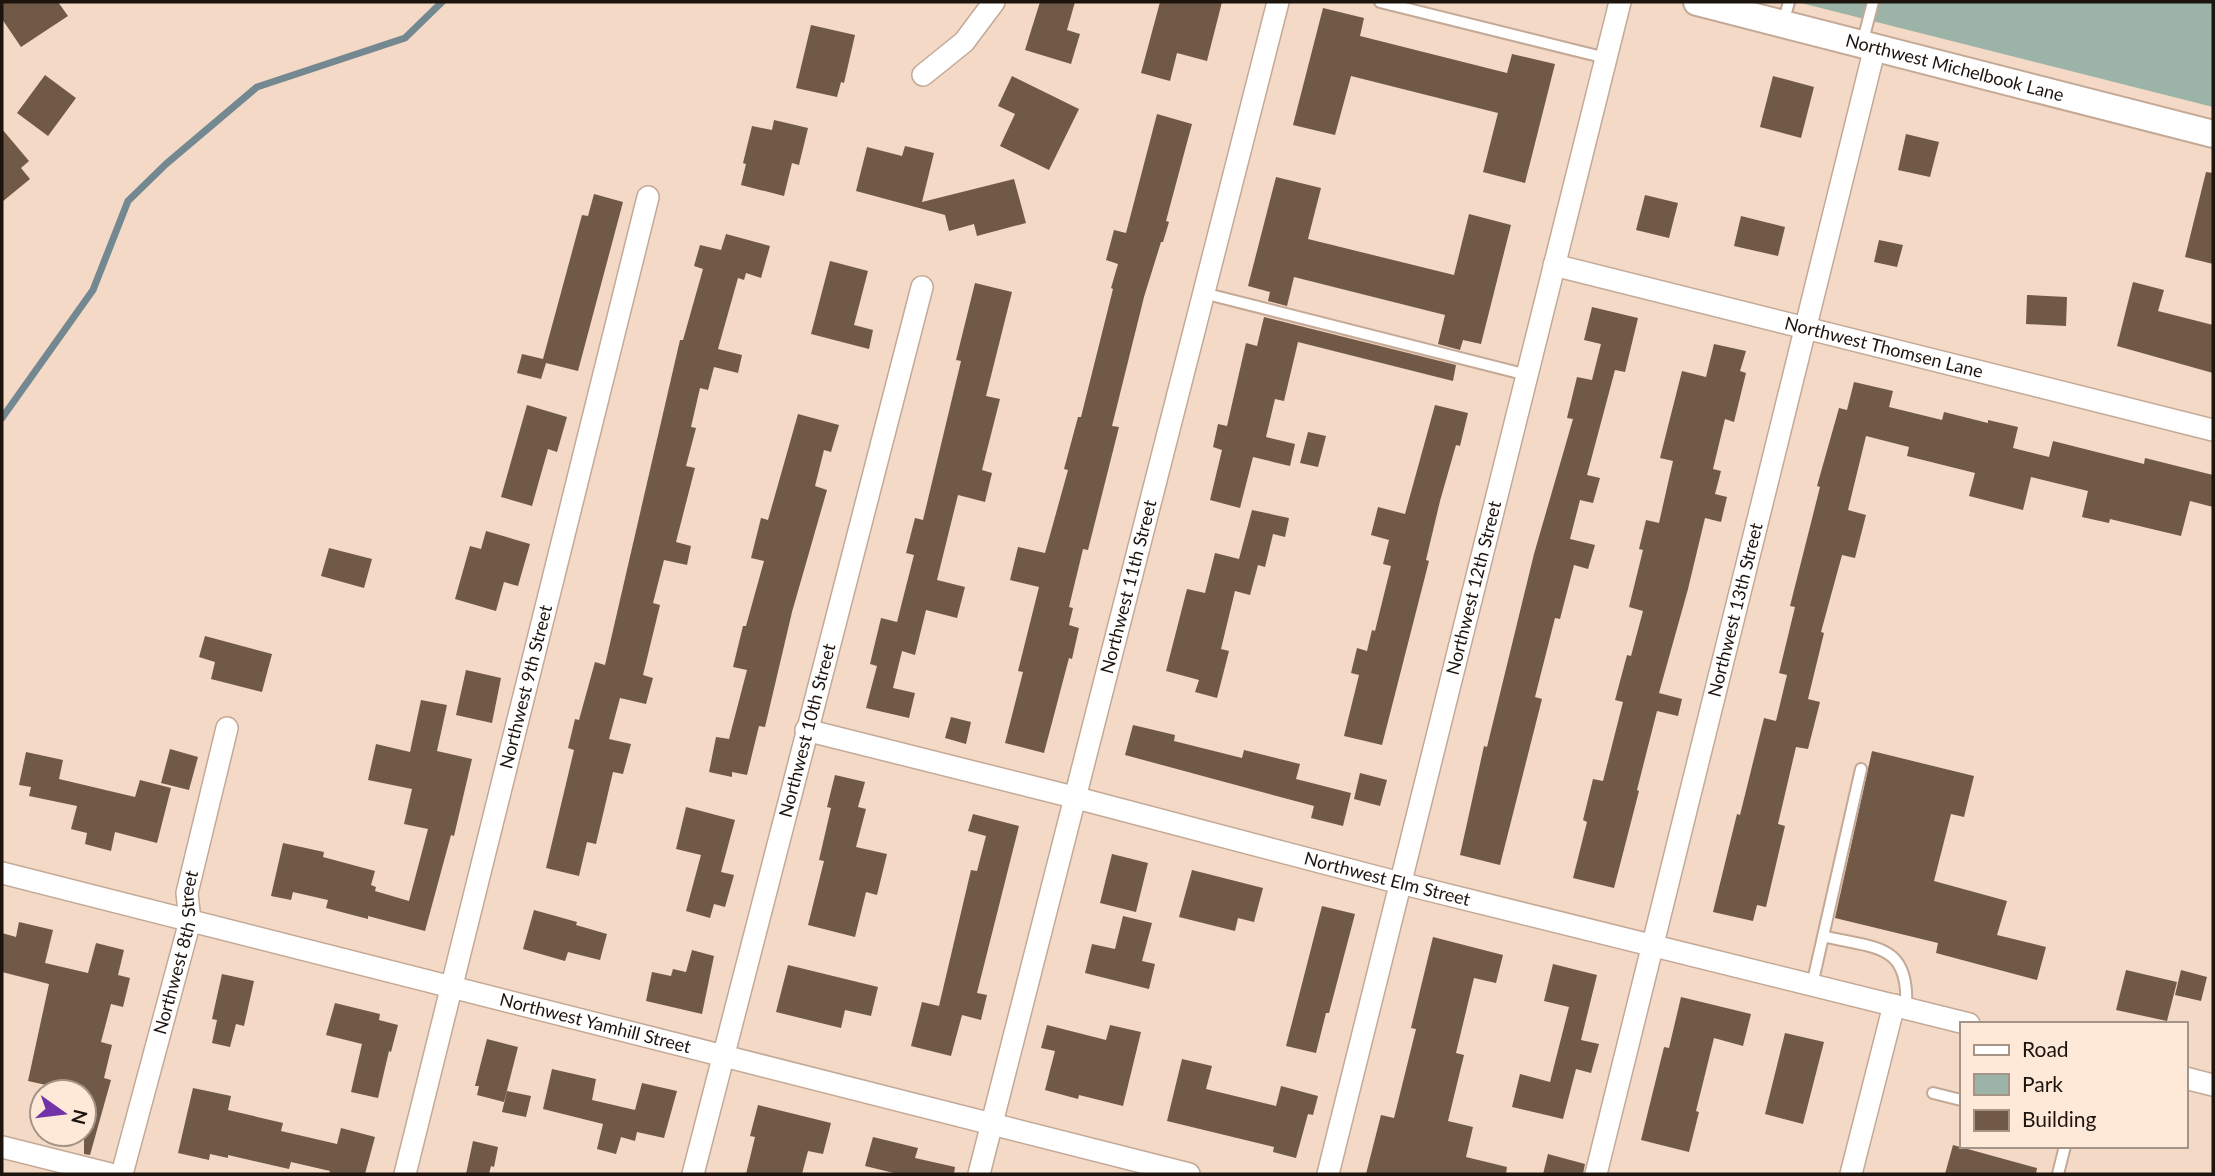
<svg xmlns="http://www.w3.org/2000/svg" width="2215" height="1176" font-family="Lato,sans-serif">
  <rect width="100%" height="100%" fill="#f4d9c6"/>
  <!-- green -->
  <path fill="#9cb4a8" d="M1797,2H2213V107Z"/>
  <g fill="none" stroke-linecap="round" stroke-linejoin="round">
    <!-- stream -->
    <path stroke="#748892" stroke-width="7" d="M2,418L93,290L128,201L166,164L257,87L405,38L442,2"/>
  </g>
  <!-- building -->
  <path fill="#715947" d="M2,2H58L68,16L21,47L2,19Z
    M1040,2H1075L1067,30L1080,34L1071,64L1025,50Z
    M1160,2H1222L1207,61L1177,53L1170,81L1141,73Z
    M1323,8L1364,18L1360,36L1507,73L1512,54L1555,64L1525,183L1483,172L1498,113L1351,76L1335,135L1293,125Z
    M811,25L855,35L844,83L841,82L837,97L796,88Z
    M45,75L76,98L48,136L17,113Z
    M1012,76L1079,109L1049,170L1000,146L1015,114L998,106Z
    M1773,76L1814,87L1801,138L1760,127Z
    M1157,114L1192,124L1166,221L1169,222L1163,242H1161L1144,297L1112,426L1119,427L1088,550L1083,549L1069,607L1073,608L1069,625L1079,628L1072,659L1069,658L1044,753L1005,743L1023,672L1018,671L1039,587L1010,580L1018,547L1045,553L1068,470L1064,469L1078,417H1081L1113,289L1111,288L1118,264L1106,260L1114,230L1126,233Z
    M774,120L808,128L799,165L792,163L784,196L741,185L746,164L743,163L752,126L772,130Z
    M2,129L29,161L21,168L30,179L2,202Z
    M1906,134L1939,142L1930,177L1898,170Z
    M905,146L934,153L922,202L1014,179L1026,223L977,236L974,224L949,231L945,215L856,191L867,147L902,156Z
    M2206,172L2213,173V264L2185,257Z
    M1276,177L1321,188L1308,239L1454,275L1469,214L1511,225L1481,344L1463,340L1460,350L1438,344L1445,315L1294,277L1287,306L1268,301L1270,292L1248,286Z
    M594,194L623,202L578,371L546,363L541,379L517,373L522,354L543,359L582,215L588,216Z
    M1645,195L1678,203L1669,238L1636,230Z
    M1741,216L1785,227L1778,256L1734,246Z
    M726,234L770,246L761,278L746,273L744,280L738,278L718,349L742,355L738,373L714,367L708,390L700,388L691,427L696,428L686,466L695,468L676,542L691,546L687,565L664,560L653,603L660,605L643,675L653,678L646,704L620,698L609,739L631,744L623,774L613,772L596,844L587,842L579,876L546,868L574,750L568,748L575,719L579,720L595,662L605,665L680,340H683L703,269L694,266L700,245L721,250Z
    M1879,240L1903,245L1897,267L1874,262Z
    M830,261L868,271L854,325L873,330L869,349L811,334Z
    M2133,282L2164,290L2158,311L2213,325V373L2117,346Z
    M975,283L1012,292L986,396L1000,399L982,470L992,473L985,502L958,495L937,580L965,587L957,618L926,610L915,655L902,651L893,688L915,693L909,718L866,708L877,666L870,664L881,618L897,622L914,555L906,553L915,518L923,520L961,361L956,360Z
    M2027,295L2067,297L2066,326L2026,324Z
    M1592,307L1638,318L1625,372L1615,370L1587,475L1600,478L1593,503L1580,500L1570,539L1595,545L1588,569L1574,565L1560,619L1555,618L1535,697L1542,699L1500,865L1460,855L1484,746L1487,747L1534,554L1573,419L1567,418L1577,377L1592,380L1601,344L1584,340Z
    M1264,317L1456,365L1453,381L1298,342L1284,401L1275,399L1266,437L1295,444L1290,466L1253,457L1240,508L1210,500L1222,450L1213,447L1218,424L1227,426L1246,343L1257,346Z
    M1714,344L1746,351L1740,371L1746,373L1734,422L1725,419L1713,469L1721,471L1715,494L1727,497L1721,522L1705,518L1688,589L1659,693L1682,699L1678,716L1657,711L1637,790L1639,791L1614,888L1573,878L1587,822L1583,820L1593,779L1603,781L1623,702L1615,700L1627,655L1631,656L1643,611L1629,607L1643,550L1639,549L1646,520L1659,523L1673,461L1660,458L1682,371L1706,377Z
    M1854,382L1893,391L1889,407L1942,420L1944,412L1988,423V420L2018,427L2013,448L2049,457L2053,441L2144,464L2145,458L2213,475V507L2190,501L2181,536L2110,519L2109,523L2082,517L2088,491L2031,477L2023,510L1969,496L1975,473L1907,456L1909,447L1866,436L1848,510L1866,515L1855,558L1842,555L1821,632L1824,633L1808,699L1820,702L1808,749L1796,747L1778,824L1785,826L1766,907L1757,905L1753,921L1713,912L1737,814L1740,815L1764,718L1776,721L1787,675L1779,673L1795,607L1790,606L1820,487L1817,486L1839,408L1847,410Z
    M527,405L567,417L557,452L548,449L532,506L501,497Z
    M1435,405L1468,413L1460,446L1456,445L1440,501L1426,560L1429,561L1382,745L1344,736L1359,675L1351,673L1357,648L1367,651L1372,630L1375,631L1391,566L1383,564L1389,540L1371,535L1378,507L1405,514Z
    M798,414L839,425L831,452L824,450L815,486L827,490L792,612L765,727L759,726L747,775L732,772V777L709,772L716,737L729,739L747,670L733,667L743,626H746L764,561L751,558L761,518L768,520Z
    M1308,432L1326,436L1318,467L1300,463Z
    M1252,510L1289,518L1285,537L1273,534L1265,567L1258,565L1250,595L1235,591L1221,649L1229,651L1217,698L1195,692L1199,680L1166,671L1187,589L1205,593L1215,553L1239,559Z
    M486,531L530,544L518,586L504,582L496,611L455,599L470,546L481,549Z
    M329,548L372,559L364,588L321,576Z
    M205,636L272,654L262,692L211,679L215,662L199,657Z
    M466,670L501,678L492,723L456,715Z
    M421,700L447,705L437,751L472,759L454,836L451,835L425,931L368,916V919L326,908L328,900L293,892L291,900L271,896L283,843L324,852L323,857L375,871L371,885L376,887L375,891L409,901L428,829L404,824L412,789L368,780L376,744L410,752Z
    M951,717L971,722L966,744L945,738Z
    M1133,725L1175,735L1174,741L1242,758L1244,750L1300,764L1296,779L1351,793L1343,826L1311,818L1314,806L1125,755Z
    M170,749L198,757L189,790L161,783Z
    M1872,751L1974,776L1964,817L1951,814L1934,881L2007,901L1997,935L2046,947L2037,980L1936,953L1938,943L1835,918Z
    M26,752L63,760L59,779L135,797L140,780L171,788L157,843L115,832L111,851L85,844L87,833L71,829L77,806L29,796L31,787L19,785Z
    M1360,773L1387,780L1380,806L1354,799Z
    M835,775L865,782L858,807L866,809L856,847L887,854L877,895L866,892L855,937L808,925L824,861L819,860L831,808L827,807Z
    M686,807L735,820L721,872L734,875L725,907L714,904L710,918L686,911L701,855L676,849Z
    M973,814L1019,826L977,993L987,995L981,1020L962,1015L951,1056L911,1046L922,1002L939,1006L971,870L977,871L986,836L968,831Z
    M1112,854L1148,863L1136,912L1100,903Z
    M1192,870L1263,888L1254,922L1238,918L1235,931L1179,917Z
    M1322,906L1355,914L1329,1013H1326L1316,1053L1286,1046Z
    M534,910L577,922L576,925L607,934L600,960L568,952L565,961L523,949Z
    M1123,916L1152,923L1142,961L1155,964L1149,989L1085,973L1092,944L1115,949Z
    M19,922L53,930L45,963L88,973L96,943L124,950L118,975L130,978L123,1007L111,1004L101,1042L112,1045L104,1078L111,1080L90,1155L84,1154V1092H63L64,1089L28,1081L49,984L2,972V933L16,937Z
    M1433,937L1503,955L1496,983L1474,978L1456,1053L1464,1055L1448,1121L1473,1127L1466,1157L1507,1167L1506,1174H1366L1381,1115L1394,1118L1416,1029L1411,1028Z
    M692,950L714,956L702,1014L646,1001L652,972L671,976L673,969L686,972Z
    M1553,964L1597,975L1581,1040L1599,1044L1591,1073L1576,1069L1563,1119L1512,1107L1520,1074L1550,1082L1569,1007L1544,1001Z
    M788,965L878,987L871,1016L845,1010L841,1028L776,1012Z
    M2126,970L2177,982L2167,1021L2116,1010Z
    M2181,970L2207,977L2201,1001L2175,995Z
    M222,974L254,981L244,1026L236,1024L230,1047L212,1043L217,1020L212,1019Z
    M1681,997L1751,1014L1743,1046L1714,1038L1696,1111L1699,1112L1689,1152L1641,1140L1664,1047L1669,1048Z
    M335,1003L380,1014L379,1020L398,1025L391,1052L389,1051L378,1098L351,1092L362,1044L326,1035Z
    M1047,1025L1106,1040L1110,1025L1141,1032L1123,1106L1079,1095L1078,1099L1045,1090L1055,1051L1041,1048Z
    M1785,1033L1824,1042L1803,1124L1765,1114Z
    M487,1039L518,1047L504,1102L477,1095L479,1086H475Z
    M1182,1059L1212,1066L1206,1089L1276,1106L1281,1086L1318,1096L1313,1115L1308,1114L1296,1158L1273,1152L1274,1147L1167,1121Z
    M552,1069L596,1079L592,1100L635,1110L642,1083L677,1091L664,1138L637,1132L635,1141L621,1137L616,1154L597,1149L603,1124L543,1109Z
    M193,1088L231,1096L228,1110L283,1123L281,1131L337,1144L341,1128L375,1137L365,1174H329L330,1171L291,1162L289,1169L228,1155V1158L210,1154L209,1160L178,1153Z
    M507,1091L531,1096L526,1117L502,1112Z
    M758,1105L831,1123L823,1154L808,1151L802,1174H746L755,1137L750,1136Z
    M873,1137L918,1148L915,1158L955,1167L954,1174H898L865,1166Z
    M473,1141L498,1147L494,1167L491,1166L489,1174H466Z
    M1953,1145L2037,1168L2036,1174H1945Z
    M1548,1154L1585,1164L1583,1174H1543Z"/>
  <g fill="none" stroke-linecap="round" stroke-linejoin="round">
    <!-- service casing -->
    <g stroke="#c3a996" stroke-width="14">
      <path id="service" d="M1380,2L1606,58
        M1783,23L1789,2
        M1862,44L1873,2
        M1203,293L1527,375
        M1823,936C1875,949 1910,942 1906,1008
        M1812,985L1861,769
        M1933,1093L1961,1100
        M2058,1174L2065,1146"/>
    </g>
    <!-- minor casing -->
    <g stroke="#c3a996" stroke-width="24">
      <g id="minor">
        <path d="M923,75L964,42L994,2"/>
        <path id="s1" d="M1554,265L2213,430"/>
        <path id="s2" d="M806,730L1073,797L1400,883L1969,1024"/>
        <path id="s3" d="M2,873L1189,1174"/>
        <path d="M2185,1078L2213,1085"/>
        <path d="M2,1147L110,1174"/>
        <path id="s4" d="M122,1174L190,921L187,893L227,728"/>
        <path id="s5" d="M405,1174L648,197"/>
        <path id="s6" d="M693,1174L922,287"/>
        <path id="s7" d="M979,1174L1278,2"/>
        <path id="s8" d="M1328,1174L1620,2"/>
        <path id="s9" d="M1596,1174L1875,47"/>
        <path d="M1851,1174L1894,1005"/>
      </g>
    </g>
    <!-- tertiary casing -->
    <g stroke="#c3a996" stroke-width="30">
      <g id="tertiary">
        <path id="s10" d="M1697,2L2213,134"/>
      </g>
    </g>
    <!-- service -->
    <use href="#service" stroke="#fff" stroke-width="10"/>
    <!-- minor -->
    <use href="#minor" stroke="#fff" stroke-width="21"/>
    <!-- tertiary -->
    <use href="#tertiary" stroke="#fff" stroke-width="26"/>
  </g>
  <g text-anchor="middle" stroke-width="7" stroke-linejoin="round" paint-order="stroke">
    <!-- street labels -->
    <g font-size="18" fill="#1d140d" stroke="#fee8d8">
      <text dy="6" stroke="none"><textPath href="#s10" startOffset="266">Northwest Michelbook Lane</textPath></text>
      <text dy="6" stroke="none"><textPath href="#s1" startOffset="340">Northwest Thomsen Lane</textPath></text>
      <text dy="6" stroke="none"><textPath href="#s7" startOffset="606">Northwest 11th Street</textPath></text>
      <text dy="6" stroke="none"><textPath href="#s8" startOffset="604">Northwest 12th Street</textPath></text>
      <text dy="6" stroke="none"><textPath href="#s9" startOffset="581">Northwest 13th Street</textPath></text>
      <text dy="6" stroke="none"><textPath href="#s5" startOffset="502">Northwest 9th Street</textPath></text>
      <text dy="6" stroke="none"><textPath href="#s6" startOffset="458">Northwest 10th Street</textPath></text>
      <text dy="6" stroke="none"><textPath href="#s2" startOffset="600">Northwest Elm Street</textPath></text>
      <text dy="6" stroke="none"><textPath href="#s4" startOffset="229">Northwest 8th Street</textPath></text>
      <text dy="6" stroke="none"><textPath href="#s3" startOffset="612">Northwest Yamhill Street</textPath></text>
    </g>
  </g>
  <!-- border -->
  <rect width="2215" height="1176" fill="none" stroke="#1d140d" stroke-width="7"/>
  <!-- legend -->
  <rect x="1960" y="1022" width="228" height="126" fill="#fee8d8" stroke="#a49387" stroke-width="2"/>
  <rect x="1974" y="1045" width="35" height="10" fill="#ffffff" stroke="#a49387" stroke-width="2"/>
  <text x="2022" y="1057" font-size="21" fill="#1d140d">Road</text>
  <rect x="1974" y="1074" width="35" height="21" fill="#9cb4a8" stroke="#a49387" stroke-width="2"/>
  <text x="2022" y="1092" font-size="21" fill="#1d140d">Park</text>
  <rect x="1974" y="1110" width="35" height="21" fill="#715947" stroke="#a49387" stroke-width="2"/>
  <text x="2022" y="1127" font-size="21" fill="#1d140d">Building</text>
  <!-- north arrow -->
  <g transform="translate(63 1113) rotate(104)"><circle r="33" fill="#fee8d8" stroke="#a49387" stroke-width="2"/>
  <path d="M0-5L12 26L0 18L-12 26Z" fill="#7233a9"/>
  <text y="-10" font-size="19" font-weight="bold" text-anchor="middle" fill="#1d140d">N</text>
  </g>
</svg>
